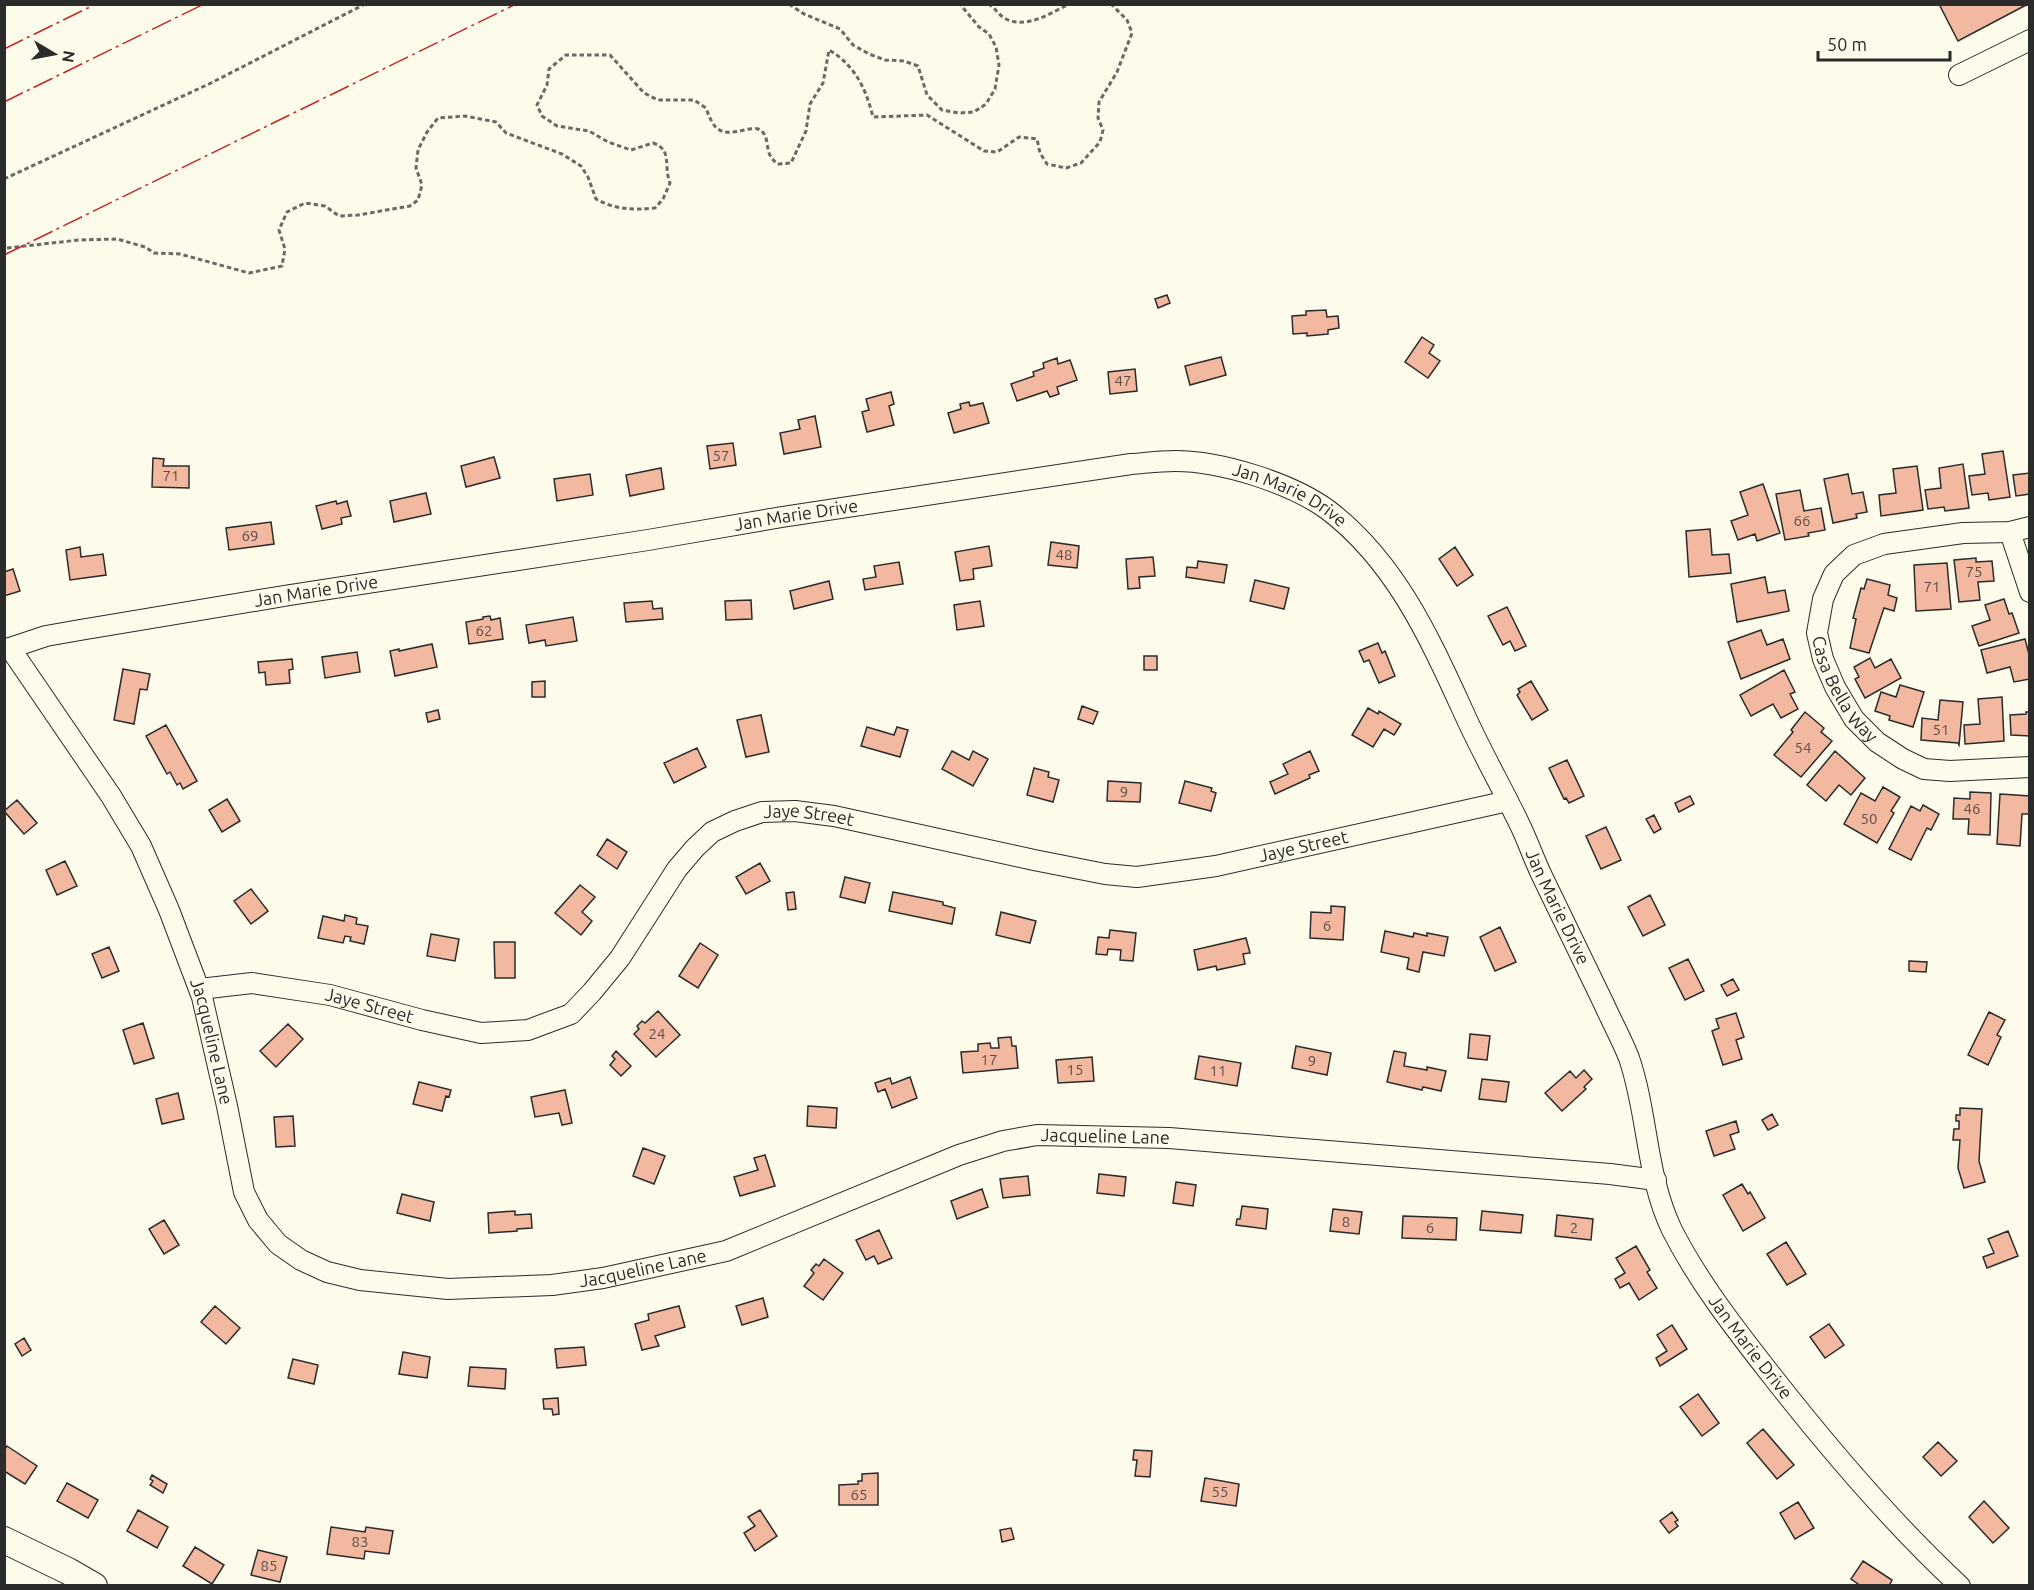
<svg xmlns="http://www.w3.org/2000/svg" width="2034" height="1590" font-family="Ubuntu,sans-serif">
  <rect width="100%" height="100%" fill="#fdfbea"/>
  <!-- building -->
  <path fill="#f2b8a0" stroke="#2b2b2b" stroke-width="1.5" d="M1939,4H2028L1958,41Z
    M1167,295L1170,303L1158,308L1155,299Z
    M1326,310L1327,317L1338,316L1339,328L1328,330V334L1307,336V333L1293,334L1292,316L1306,315V311Z
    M1422,337L1434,345L1429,353L1440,361L1428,378L1405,362Z
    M1221,357L1226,375L1190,385L1185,366Z
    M1057,358L1058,364L1070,360L1077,380L1057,387L1059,394L1050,397L1047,391L1017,401L1011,384L1034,376L1033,372L1044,368L1043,363Z
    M1135,369L1137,391L1110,394L1108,372Z
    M891,392L894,404L889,406L894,425L867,432L862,412L869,410L866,399Z
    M969,402L970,406L983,403L989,423L954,433L948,413L961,409L960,404Z
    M815,416L821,447L784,454L780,433L800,429L798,420Z
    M733,443L736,465L710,469L707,446Z
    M2003,451L2010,497L1989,500L1988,493L1972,495L1969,476L1985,474L1982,454Z
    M494,457L500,478L466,487L461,466Z
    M153,458L164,459L163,466H189V488L152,487Z
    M1963,464L1969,508L1945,511L1944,507L1928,509L1925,490L1941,488L1939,468Z
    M1917,466L1923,510L1881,516L1879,495L1896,493L1893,469Z
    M661,468L664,489L630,496L626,475Z
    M2030,473V494L2016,496L2013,475Z
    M590,474L593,495L557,501L554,479Z
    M1848,474L1852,494L1863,492L1867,512L1856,514L1857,518L1833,523L1824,479Z
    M1763,484L1780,533L1757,541L1755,534L1738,540L1731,521L1748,515L1740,492Z
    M1800,490L1804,511L1821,508L1825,530L1808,533L1809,536L1785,540L1776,494Z
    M426,493L431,514L394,522L390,501Z
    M336,501L337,504L347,501L351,516L341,518L342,524L322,529L316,506Z
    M271,522L274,544L229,550L226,528Z
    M1710,529L1712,555L1729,554L1731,573L1689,577L1686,531Z
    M1051,542L1079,546L1077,568L1048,565Z
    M989,546L992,566L973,569L974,579L960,581L955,552Z
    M80,547L81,557L103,554L106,575L70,580L66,550Z
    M1455,547L1473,575L1457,586L1439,559Z
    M1153,557L1155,576L1139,577L1140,588L1128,589L1126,559Z
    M1976,558V562L1992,561L1994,581L1978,582L1980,600L1959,602L1954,560Z
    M1198,561L1227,565L1224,583L1186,577L1187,567L1197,568Z
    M899,562L903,584L865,590L863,579L876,577L874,566Z
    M1947,563L1951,609L1916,611L1914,565Z
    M13,569L20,591L4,596V572Z
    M1765,577L1768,593L1785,590L1789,611L1737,622L1731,584Z
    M1867,579L1890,585L1888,595L1897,598L1894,611L1884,608L1869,653L1850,648L1856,619L1853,618L1861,588L1864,589Z
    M1255,580L1289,588L1284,609L1250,601Z
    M829,581L833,599L794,609L790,591Z
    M2004,599L2009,614L2012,613L2019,633L1979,646L1972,626L1990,620L1985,605Z
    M751,600L752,619L726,620L725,601Z
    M652,601L653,609L662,608L663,619L626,622L624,603Z
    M980,601L984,626L957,630L954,605Z
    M1507,607L1526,646L1515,651L1510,641L1503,645L1488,616Z
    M490,616L491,620L500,618L503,639L469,644L466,622L483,619V617Z
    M573,617L577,641L546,646L545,640L529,643L526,625Z
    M1761,630L1767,645L1783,639L1790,659L1741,679L1728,642Z
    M2025,639L2030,658V679L2014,682L2010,667L1987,673L1981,650Z
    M1378,643L1382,653L1385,651L1395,676L1379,683L1369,660L1364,662L1359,651Z
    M432,644L437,667L395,676L390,651L399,649V651Z
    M357,652L360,672L325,678L322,657Z
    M1144,656H1157V670H1144Z
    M1870,658L1875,668L1891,659L1901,678L1865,698L1855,679L1859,677L1854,667Z
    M292,659L293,669L289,670L290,683L266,685L265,672L259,673L258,662Z
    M123,669L150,674L147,690L140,689L134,724L114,720Z
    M1784,670L1795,692L1790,694L1798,709L1781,718L1773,704L1751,716L1740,695Z
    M545,681V697H532V682Z
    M1531,681L1548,710L1532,720L1517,695L1520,692L1518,689Z
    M1900,685L1924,692L1913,727L1889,720L1890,716L1875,711L1881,692L1896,697Z
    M2002,697L2004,741L1965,744L1964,725L1980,724L1978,699Z
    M1940,700L1963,702L1959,745L1958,743L1921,740L1922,718L1938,720Z
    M1082,706L1098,712L1093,724L1078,719Z
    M1368,708L1378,714L1379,711L1401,724L1394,735L1384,729L1373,747L1352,735Z
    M438,710L440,719L428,722L426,713Z
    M1805,712L1824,728L1821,732L1832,741L1801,777L1774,755L1793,732L1791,730Z
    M2026,712H2030V736L2011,735L2010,715L2026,714Z
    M761,715L769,752L746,757L737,720Z
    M166,725L197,781L183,789L180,783L177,785L170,772L167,774L146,736Z
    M867,727L894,735L897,727L908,730L900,757L861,746Z
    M697,748L706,767L674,783L664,763Z
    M952,751L969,760L973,751L988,759L973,786L942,769Z
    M1310,751L1319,771L1309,775L1310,778L1275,794L1270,782L1288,774L1283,764Z
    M1835,751L1865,778L1851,795L1839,785L1826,801L1807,785Z
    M1567,760L1584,796L1569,803L1566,798L1564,799L1549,768Z
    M1034,768L1049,772L1048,777L1059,780L1053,802L1027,795Z
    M1108,781L1141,783L1140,802L1107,801Z
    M1185,781L1212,788L1211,791L1216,793L1211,811L1179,803Z
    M1883,787L1900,797L1891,811L1894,813L1877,843L1844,824L1861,793L1875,801Z
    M1970,792L1991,793L1990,835L1968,834L1969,819H1953L1954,798L1970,799Z
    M2000,794L2030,796V814H2022L2020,846L1997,844Z
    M1690,796L1694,804L1679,812L1675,803Z
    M227,799L240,821L222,832L209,810Z
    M17,800L37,823L24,834L4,811Z
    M1923,805L1939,814L1931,830L1927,828L1911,860L1889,849L1911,806L1920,811Z
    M1654,815L1661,829L1654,833L1646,819Z
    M1606,827L1621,860L1601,869L1586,836Z
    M607,839L627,852L617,869L597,855Z
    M65,861L77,886L57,895L46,870Z
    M760,863L770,881L746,894L736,877Z
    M845,877L870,883L865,903L840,897Z
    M580,885L595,897L582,912L592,921L581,935L555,913Z
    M251,889L268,911L251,924L234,901Z
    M794,892L796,909L788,910L786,893Z
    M893,892L943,902V905L955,908L952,924L889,911Z
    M1650,895L1665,925L1643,936L1628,907Z
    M1331,906L1345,907L1343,940L1310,938L1311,912L1331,913Z
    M1001,912L1036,921L1030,943L996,935Z
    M345,915L357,918L356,924L368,926L364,944L350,941L351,937L345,936L343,943L318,938L323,916L344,921Z
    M1500,927L1516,962L1495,971L1480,937Z
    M1110,930L1136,933L1133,961L1120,960L1121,950L1108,949L1107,955L1096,954L1098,937L1109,938Z
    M1385,931L1413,937L1414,933L1427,936V933L1448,937L1444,956L1423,952L1419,972L1407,969L1409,958L1381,952Z
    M431,934L459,939L455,961L427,956Z
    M1246,938L1250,953L1243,954L1245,964L1217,970L1216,966L1198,970L1194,950Z
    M494,942H515V978H495Z
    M700,943L718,955L698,988L679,976Z
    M109,947L119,971L102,978L92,954Z
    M1688,959L1704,991L1685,1000L1669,968Z
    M1909,961L1927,962L1926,972L1909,971Z
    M1733,979L1739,990L1727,996L1721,985Z
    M658,1011L680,1035L656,1057L634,1034L639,1029L637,1026L642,1021L645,1023Z
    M1989,1012L2005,1020L1997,1035L2001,1037L1988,1065L1968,1055Z
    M1736,1013L1744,1037L1736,1040L1742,1059L1723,1065L1712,1031L1719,1028L1716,1019Z
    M143,1023L154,1058L134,1064L123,1030Z
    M288,1024L303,1039L276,1067L260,1051Z
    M1470,1034L1490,1036L1487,1060L1468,1058Z
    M1011,1037L1012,1046H1016L1018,1068L963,1073L961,1052L978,1051V1044L990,1043L991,1048H999L998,1038Z
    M1296,1046L1331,1053L1327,1075L1292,1068Z
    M616,1051L631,1066L621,1076L610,1065L615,1059L612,1056Z
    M1394,1051L1406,1053L1404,1066L1427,1070V1067L1446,1071L1441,1091L1423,1087L1422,1090L1387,1082Z
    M1199,1056L1241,1063L1237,1086L1195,1079Z
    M1092,1057L1094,1081L1058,1083L1056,1060Z
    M1584,1070L1592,1079L1584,1087L1586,1089L1562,1111L1545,1093L1570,1071L1576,1078Z
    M910,1077L917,1098L892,1108L885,1089L878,1092L875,1083L890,1078L892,1084Z
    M1482,1079L1509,1082L1506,1102L1479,1099Z
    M419,1082L451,1090L449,1097L446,1096L442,1111L413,1104Z
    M565,1090L572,1123L562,1125L559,1113L535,1117L531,1097Z
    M178,1093L184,1119L162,1124L156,1099Z
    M808,1106L837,1108L836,1128L807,1126Z
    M1960,1108L1982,1109L1979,1161L1985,1182L1964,1188L1958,1168L1960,1140H1953L1954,1129H1959V1121H1956V1115H1960Z
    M1772,1114L1778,1125L1768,1130L1762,1120Z
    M293,1116L295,1146L276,1147L274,1117Z
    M1736,1121L1739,1132L1730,1135L1735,1149L1714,1156L1706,1131Z
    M643,1148L665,1156L654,1184L633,1176Z
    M765,1155L775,1186L740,1196L734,1177L758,1170L754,1158Z
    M1099,1174L1126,1177L1124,1196L1097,1193Z
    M1028,1176L1030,1195L1003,1198L1000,1179Z
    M1176,1182L1196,1185L1193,1206L1173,1203Z
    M1742,1184L1748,1194L1750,1192L1765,1218L1743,1231L1723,1195Z
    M982,1189L988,1207L957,1219L951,1201Z
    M402,1194L434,1202L430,1221L397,1213Z
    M1242,1206L1268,1209L1266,1229L1236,1225L1237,1219H1240Z
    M1333,1209L1362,1212L1359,1234L1330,1231Z
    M515,1211V1215L531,1214L532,1228L517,1229V1231L489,1233L488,1213Z
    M1482,1211L1523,1215L1521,1233L1480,1230Z
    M1557,1215L1593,1219L1591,1240L1555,1236Z
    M1403,1216L1457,1218L1456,1240L1402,1238Z
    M164,1220L179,1245L164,1254L149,1229Z
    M879,1230L892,1258L878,1264L874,1256L866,1260L856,1240Z
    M2008,1231L2018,1256L1987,1268L1983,1257L1994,1253L1988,1239Z
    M1786,1242L1806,1274L1787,1285L1767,1254Z
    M1636,1246L1650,1270L1647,1272L1657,1288L1639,1300L1629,1283L1620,1288L1615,1279L1625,1273L1616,1258Z
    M824,1259L843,1273L823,1300L804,1286L814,1273L811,1270L816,1264L819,1266Z
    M763,1298L768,1317L742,1325L736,1306Z
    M215,1306L240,1328L226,1344L201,1322Z
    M679,1306L685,1327L655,1336L659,1346L642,1350L635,1324L649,1320L648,1314Z
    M1829,1324L1844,1345L1825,1358L1810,1337Z
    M1672,1325L1687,1349L1660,1366L1656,1358L1667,1351L1657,1335Z
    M24,1338L31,1350L22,1356L15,1344Z
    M584,1347L586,1365L557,1368L555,1349Z
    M403,1352L430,1357L427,1378L399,1374Z
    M293,1359L318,1365L314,1384L288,1378Z
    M470,1367L506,1369L505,1389L468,1386Z
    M1698,1394L1719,1423L1702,1436L1680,1407Z
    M558,1398L559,1414L553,1415L552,1409H544L543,1399Z
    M1763,1429L1794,1465L1777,1479L1747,1443Z
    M1938,1442L1957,1461L1941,1476L1923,1457Z
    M7,1446L37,1466L25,1484L4,1471V1450Z
    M1134,1450L1152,1451L1150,1477L1135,1476L1137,1460H1133Z
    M878,1473V1505H839V1485L858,1484V1481H862V1474Z
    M152,1475L167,1484L163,1493L150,1485L153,1481L150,1479Z
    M1205,1478L1239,1484L1236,1506L1201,1501Z
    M67,1483L98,1500L88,1518L57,1501Z
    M1984,1501L2009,1528L1993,1543L1969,1517Z
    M1798,1502L1814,1528L1795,1539L1780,1513Z
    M138,1510L168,1527L157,1548L127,1531Z
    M760,1510L777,1536L755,1551L744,1533L755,1526L748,1517Z
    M1672,1512L1678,1520L1675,1522L1678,1526L1669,1533L1660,1521Z
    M331,1527L365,1532L366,1527L393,1531L389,1554L365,1551L364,1559L327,1554Z
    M1011,1528L1014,1539L1002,1542L1000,1530Z
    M195,1547L224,1565L212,1584L183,1566Z
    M258,1550L287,1557L280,1582L251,1575Z
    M1863,1561L1892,1580L1889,1586H1861L1851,1579Z"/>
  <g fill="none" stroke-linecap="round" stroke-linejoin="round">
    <!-- minor casing -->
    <g stroke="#2b2b2b" stroke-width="22">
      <g id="minor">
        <path d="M1959,75L2030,40"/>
        <path id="s1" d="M2030,527L2010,532L1963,533L1884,544L1854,555L1834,574L1823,599L1817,633L1823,659L1835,687L1854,719L1877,742L1903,759L1924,769L1950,771L2030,767"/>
        <path d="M2010,532L2030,592"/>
        <path id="s2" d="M10,648L111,796L141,846L169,910L202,997L227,1106L244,1192L258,1220L278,1244L301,1260L327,1272L360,1280L448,1289L552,1285L603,1278L726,1251L959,1155L1003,1141L1037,1135L1169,1138L1610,1174L1656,1180"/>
        <path id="s3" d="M4,650L46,636L80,630L290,595L648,540L782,517L1131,464C1145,463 1160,461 1175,461C1221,461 1291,483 1328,510C1399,564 1433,646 1469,724C1485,758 1503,790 1519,823C1528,841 1534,860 1543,878C1563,920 1584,962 1604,1004C1612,1022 1622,1040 1629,1058C1648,1113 1646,1177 1672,1230C1699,1283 1736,1330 1772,1376C1830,1450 1891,1522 1960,1586"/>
        <path id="s4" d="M200,989L252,983L330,995L422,1020L481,1033L528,1030L571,1014L592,992L620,958L677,869L695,848L712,832L735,821L762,812L795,811L834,816L1034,860L1105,874L1137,877L1216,866L1508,801"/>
      </g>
    </g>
    <!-- major casing -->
    <g stroke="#2b2b2b" stroke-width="28">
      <path id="major" d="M4,1540L68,1571L94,1586"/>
    </g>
    <!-- path -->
    <path stroke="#6a6964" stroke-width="3" stroke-dasharray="4.5 3" stroke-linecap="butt" d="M789,4L804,14L840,29L853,45L869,54L885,60L904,61L918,66L927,95L942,110L959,113L974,112L986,104L995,89L999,65L996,47L989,34L979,27L960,4
      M988,4C996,8 999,16 1006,19C1027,29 1051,13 1069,4
      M4,179L211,83L365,4
      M7,248L79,240L117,239L145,247L154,253L180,254L249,273L282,266L285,249L279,230L287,212L305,203L325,206L339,216L358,215L410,206L418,200L422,185L416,168L418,150L427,132L438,118L465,116L496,122L506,133L562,154L581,166L588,177L596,199C616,210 633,210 655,208L663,199L670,183C663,165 673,150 653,143L631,150L608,142L589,131L557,126L542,116L537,105L547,85L549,69L566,55H610L644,93L658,100H694L706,108C714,130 719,136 744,130C747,129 754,128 758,129C770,134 765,148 771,157C773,160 775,162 778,164L791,163L806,131L810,104L823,83L829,50C855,65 866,89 873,117L927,115L984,151L997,152L1019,137L1037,139L1040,153L1047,164L1066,168L1081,163L1100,142L1103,130L1098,118L1099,102L1117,72L1132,33L1127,20L1111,4"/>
    <!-- minor -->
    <use href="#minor" stroke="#fdfbea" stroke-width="20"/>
    <!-- major -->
    <use href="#major" stroke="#fdfbea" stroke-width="26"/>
    <!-- power -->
    <path stroke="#c62828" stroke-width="1.5" stroke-dasharray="21 4.5 3 4.5" stroke-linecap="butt" d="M4,49L96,4
      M4,102L204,4
      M4,255L516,4"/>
  </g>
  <g text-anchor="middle" stroke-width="4.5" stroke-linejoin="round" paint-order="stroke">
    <!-- number labels -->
    <g font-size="15" fill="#5d4e48">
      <text x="1123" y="386">47</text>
      <text x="721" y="461">57</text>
      <text x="171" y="481">71</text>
      <text x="1802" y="526">66</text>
      <text x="250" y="541">69</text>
      <text x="1064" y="560">48</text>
      <text x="1974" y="577">75</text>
      <text x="1932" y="592">71</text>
      <text x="484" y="636">62</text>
      <text x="1941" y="735">51</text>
      <text x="1803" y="753">54</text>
      <text x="1124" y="797">9</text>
      <text x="1972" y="814">46</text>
      <text x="1869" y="824">50</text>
      <text x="1327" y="931">6</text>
      <text x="657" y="1039">24</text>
      <text x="989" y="1065">17</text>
      <text x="1312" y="1066">9</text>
      <text x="1075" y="1075">15</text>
      <text x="1218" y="1076">11</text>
      <text x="1346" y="1227">8</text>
      <text x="1430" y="1233">6</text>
      <text x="1574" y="1233">2</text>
      <text x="1220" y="1497">55</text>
      <text x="859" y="1500">65</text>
      <text x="360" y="1547">83</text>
      <text x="269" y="1571">85</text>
    </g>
    <!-- street labels -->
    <g font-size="18" fill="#2b2b2b" stroke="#fdfbea">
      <text dy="6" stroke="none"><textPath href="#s3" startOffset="1308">Jan Marie Drive</textPath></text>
      <text dy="6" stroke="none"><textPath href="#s3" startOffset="804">Jan Marie Drive</textPath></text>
      <text dy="6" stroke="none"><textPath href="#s3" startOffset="318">Jan Marie Drive</textPath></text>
      <text dy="6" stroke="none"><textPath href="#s1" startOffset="332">Casa Bella Way</textPath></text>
      <text dy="6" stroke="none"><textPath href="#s4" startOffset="712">Jaye Street</textPath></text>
      <text dy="6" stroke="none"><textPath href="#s4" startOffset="1216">Jaye Street</textPath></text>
      <text dy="6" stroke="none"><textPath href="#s3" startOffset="1812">Jan Marie Drive</textPath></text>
      <text dy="6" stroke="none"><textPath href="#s4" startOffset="172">Jaye Street</textPath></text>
      <text dy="6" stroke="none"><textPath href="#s2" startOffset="446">Jacqueline Lane</textPath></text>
      <text dy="6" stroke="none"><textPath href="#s2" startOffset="1524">Jacqueline Lane</textPath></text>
      <text dy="6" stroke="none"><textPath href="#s2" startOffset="1038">Jacqueline Lane</textPath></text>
      <text dy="6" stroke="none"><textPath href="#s3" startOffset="2298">Jan Marie Drive</textPath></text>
    </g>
  </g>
  <!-- border -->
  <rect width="2034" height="1590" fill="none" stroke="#2b2b2b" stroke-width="12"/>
  <!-- north arrow -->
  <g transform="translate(54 54) rotate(100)" stroke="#fdfbea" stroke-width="4.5" paint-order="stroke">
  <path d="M0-4.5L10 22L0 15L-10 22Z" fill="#2b2b2b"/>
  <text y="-9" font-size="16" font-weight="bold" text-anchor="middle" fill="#2b2b2b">N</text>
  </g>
  <!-- scale -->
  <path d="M1818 51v9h132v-9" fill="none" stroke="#2b2b2b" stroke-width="3"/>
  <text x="1827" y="51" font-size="18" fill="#2b2b2b" stroke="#fdfbea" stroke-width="4.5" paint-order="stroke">50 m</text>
</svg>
